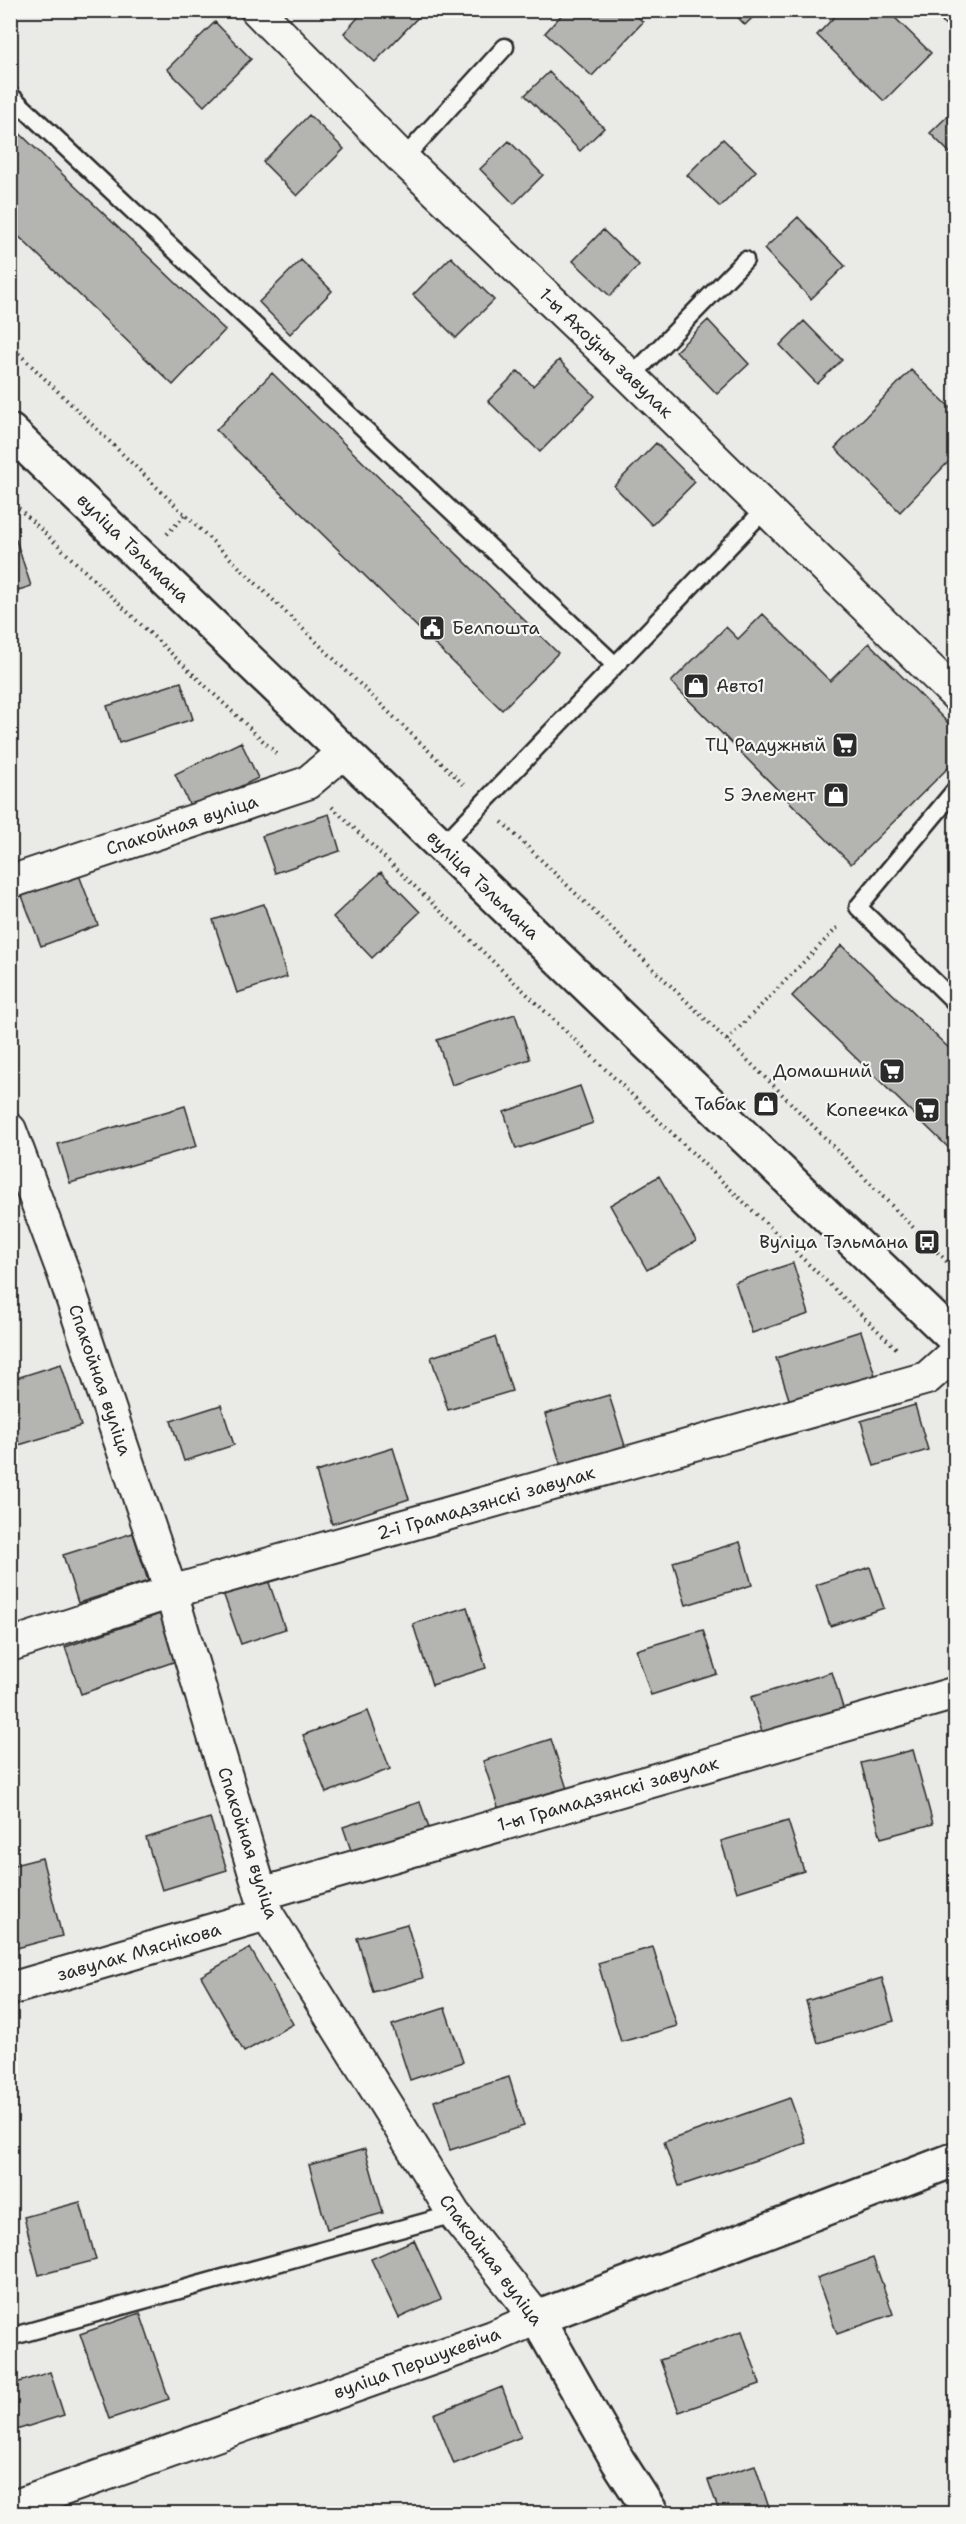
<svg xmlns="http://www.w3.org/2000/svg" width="966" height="2524" font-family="'Shantell Sans',sans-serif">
  <rect width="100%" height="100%" fill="#eaeae6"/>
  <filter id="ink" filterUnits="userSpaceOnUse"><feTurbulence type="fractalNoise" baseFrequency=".0167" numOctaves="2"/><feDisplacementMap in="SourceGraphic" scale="12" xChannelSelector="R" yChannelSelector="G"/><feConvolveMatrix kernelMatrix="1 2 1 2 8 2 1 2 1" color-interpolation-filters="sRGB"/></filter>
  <g filter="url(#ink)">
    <!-- building -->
    <path fill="#b4b4b1" stroke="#2b2b2b" stroke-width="1.5" d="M365,10H422L423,12L375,62L344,33Z
      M566,10H631L643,22L592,76L545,33Z
      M731,10H760L745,25Z
      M841,10H887L931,53L884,101L817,35Z
      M215,22L251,59L204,106L167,69Z
      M549,72L604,128L580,151L525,95Z
      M956,108V159L930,133Z
      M309,115L344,149L297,196L263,162Z
      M10,124L225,330L173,385L10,228Z
      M723,139L756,171L720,207L687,175Z
      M509,141L543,175L514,204L480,169Z
      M798,217L845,266L811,299L764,249Z
      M603,230L639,265L610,296L573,261Z
      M451,257L494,300L456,338L413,295Z
      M301,260L332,291L290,334L259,302Z
      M708,320L749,364L717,394L676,351Z
      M804,321L842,360L817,384L780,345Z
      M559,360L595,396L540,452L488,401L518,371L533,386Z
      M911,370L956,413V454L900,512L835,448Z
      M272,373L558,653L502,710L216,430Z
      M656,443L695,482L652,525L614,486Z
      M16,540L31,586L10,593V542Z
      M763,614L830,681L869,643L956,731V760L851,864L671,682L726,627L738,639Z
      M181,682L193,719L119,743L107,706Z
      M241,742L258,778L192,810L175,774Z
      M329,814L340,851L275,873L262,836Z
      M381,872L420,912L372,958L333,917Z
      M79,875L98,925L41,946L22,896Z
      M264,904L287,977L237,993L213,920Z
      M842,945L956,1055V1155L792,996Z
      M515,1014L530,1059L452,1085L437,1040Z
      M580,1086L593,1123L516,1149L504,1112Z
      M185,1106L197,1146L70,1183L58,1144Z
      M659,1176L696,1241L647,1270L610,1205Z
      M793,1263L809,1314L752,1333L735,1282Z
      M861,1331L875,1375L790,1402L776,1358Z
      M495,1337L512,1391L448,1410L431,1357Z
      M61,1364L81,1426L19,1445L10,1416V1380Z
      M609,1395L626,1449L562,1469L545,1414Z
      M221,1405L234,1445L184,1461L171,1421Z
      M915,1405L928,1450L874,1466L861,1421Z
      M393,1448L409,1499L332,1524L316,1472Z
      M133,1533L148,1581L78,1603L63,1555Z
      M740,1542L752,1585L686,1605L673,1562Z
      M870,1567L884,1608L830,1626L816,1585Z
      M265,1571L285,1629L241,1644L221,1587Z
      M467,1607L486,1668L432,1685L413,1624Z
      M163,1613L179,1660L81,1694L65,1647Z
      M703,1630L717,1674L651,1695L636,1650Z
      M832,1672L844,1711L763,1735L751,1697Z
      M368,1711L390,1769L326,1793L303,1735Z
      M551,1739L568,1792L500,1813L483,1761Z
      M913,1750L933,1824L881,1838L861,1763Z
      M420,1802L431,1834L354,1859L343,1827Z
      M210,1818L227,1870L162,1890L146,1838Z
      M788,1821L804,1871L737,1892L721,1841Z
      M42,1858L62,1936L13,1949L10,1939V1866Z
      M407,1924L423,1978L373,1992L357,1938Z
      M653,1947L677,2026L621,2042L598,1963Z
      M250,1948L293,2024L244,2052L201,1976Z
      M882,1978L894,2021L818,2043L806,2001Z
      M445,2008L463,2062L410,2080L392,2025Z
      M509,2077L524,2126L450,2150L434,2101Z
      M790,2098L806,2143L679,2186L664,2142Z
      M365,2149L383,2213L327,2229L309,2165Z
      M80,2202L96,2260L39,2275L24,2217Z
      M414,2240L441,2299L399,2318L371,2259Z
      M873,2258L893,2314L837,2334L817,2278Z
      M140,2313L169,2399L109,2419L80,2334Z
      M742,2331L760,2384L679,2412L660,2360Z
      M50,2372L64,2415L10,2432V2385Z
      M502,2387L521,2437L454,2464L434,2414Z
      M755,2465L771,2514H720L708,2480Z"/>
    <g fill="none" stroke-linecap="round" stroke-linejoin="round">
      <!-- service casing -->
      <g stroke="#2b2b2b" stroke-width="21">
        <path id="service" d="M10,95L615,665
          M403,159L505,47
          M631,377L745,260
          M956,789L858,907L956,1003
          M442,846L765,509
          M10,2337L454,2214"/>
      </g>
      <!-- minor casing -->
      <g stroke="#2b2b2b" stroke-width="36">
        <path id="minor" d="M257,10L403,159L631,377L956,695
          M955,10L956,11
          M10,882L307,783L344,752
          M10,1130L64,1274L171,1592L267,1914L454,2214L537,2318L493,2337L10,2508
          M10,1645L171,1592L927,1378L956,1352
          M261,1894L956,1693
          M10,1989L267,1914"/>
      </g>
      <!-- secondary casing -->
      <g stroke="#2b2b2b" stroke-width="38">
        <path id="secondary" d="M10,431L956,1340
          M652,2514L618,2461L537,2318L956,2159"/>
      </g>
      <!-- path -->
      <path stroke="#2b2b2b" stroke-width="4" stroke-dasharray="1.5 4.5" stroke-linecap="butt" d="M10,345L465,786
        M10,500L279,756
        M167,534L185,515
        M332,807L898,1350
        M502,822L775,1087L956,1271
        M727,1040L840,925"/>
      <!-- service -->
      <use href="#service" stroke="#f6f6f2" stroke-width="16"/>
      <!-- minor -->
      <use href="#minor" stroke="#f6f6f2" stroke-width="32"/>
      <!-- secondary -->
      <use href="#secondary" stroke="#f6f6f2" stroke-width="33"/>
    </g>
  </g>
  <!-- icons -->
  <defs>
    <g id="civic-square" transform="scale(1.35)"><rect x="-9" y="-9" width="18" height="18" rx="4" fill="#2b2b2b" stroke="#f6f6f2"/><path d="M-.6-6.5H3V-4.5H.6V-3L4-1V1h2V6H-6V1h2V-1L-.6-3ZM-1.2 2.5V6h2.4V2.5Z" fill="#fff"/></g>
    <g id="shop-square" transform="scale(1.35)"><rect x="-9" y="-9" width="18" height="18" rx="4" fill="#2b2b2b" stroke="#f6f6f2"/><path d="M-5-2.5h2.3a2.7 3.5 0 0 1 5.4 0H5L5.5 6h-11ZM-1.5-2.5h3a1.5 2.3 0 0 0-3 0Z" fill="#fff"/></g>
    <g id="supermarket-square" transform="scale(1.35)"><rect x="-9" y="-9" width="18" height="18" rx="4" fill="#2b2b2b" stroke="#f6f6f2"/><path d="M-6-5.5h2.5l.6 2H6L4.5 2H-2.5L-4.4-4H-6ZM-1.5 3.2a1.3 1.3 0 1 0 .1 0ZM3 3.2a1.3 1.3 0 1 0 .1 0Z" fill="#fff"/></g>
    <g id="bus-square" transform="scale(1.35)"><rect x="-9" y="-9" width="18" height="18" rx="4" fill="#2b2b2b" stroke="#f6f6f2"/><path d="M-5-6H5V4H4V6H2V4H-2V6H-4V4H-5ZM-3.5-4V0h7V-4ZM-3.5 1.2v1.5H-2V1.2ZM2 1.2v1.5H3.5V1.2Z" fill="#fff"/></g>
  </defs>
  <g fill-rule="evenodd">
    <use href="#civic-square" x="432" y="628"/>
    <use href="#shop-square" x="696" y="686"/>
    <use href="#supermarket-square" x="845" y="745"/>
    <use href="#shop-square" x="836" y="795"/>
    <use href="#supermarket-square" x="892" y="1071"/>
    <use href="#shop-square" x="766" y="1104"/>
    <use href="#supermarket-square" x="927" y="1110"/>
    <use href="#bus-square" x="927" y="1242"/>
  </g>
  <g text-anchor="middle" stroke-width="4.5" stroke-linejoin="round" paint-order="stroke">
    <!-- street labels -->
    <g font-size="18" fill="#2b2b2b" stroke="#f6f6f2">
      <text transform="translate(606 353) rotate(44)" y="6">1-ы Ахоўны завулак</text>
      <text transform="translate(133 548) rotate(44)" y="6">вуліца Тэльмана</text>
      <text transform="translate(182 825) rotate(-18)" y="6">Спакойная вуліца</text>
      <text transform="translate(483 885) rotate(44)" y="6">вуліца Тэльмана</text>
      <text transform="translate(100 1380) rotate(71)" y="6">Спакойная вуліца</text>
      <text transform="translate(486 1503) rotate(-16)" y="6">2-і Грамадзянскі завулак</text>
      <text transform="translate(608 1794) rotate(-16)" y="6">1-ы Грамадзянскі завулак</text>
      <text transform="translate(248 1843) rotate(72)" y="6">Спакойная вуліца</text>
      <text transform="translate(139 1952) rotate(-16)" y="6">завулак Мяснікова</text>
      <text transform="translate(491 2260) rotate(53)" y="6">Спакойная вуліца</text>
      <text transform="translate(417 2363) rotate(-20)" y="6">вуліца Першукевіча</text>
    </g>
    <!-- poi labels -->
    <g font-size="18" fill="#2b2b2b" stroke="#f6f6f2" text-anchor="end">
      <text x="452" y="634" text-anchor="start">Белпошта</text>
      <text x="716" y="692" text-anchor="start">Авто1</text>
      <text x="826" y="751">ТЦ Радужный</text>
      <text x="816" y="801">5 Элемент</text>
      <text x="872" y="1077">Домашний</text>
      <text x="746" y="1110">Табак</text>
      <text x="908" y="1116">Копеечка</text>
      <text x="908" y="1248">Вуліца Тэльмана</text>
    </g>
  </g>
  <!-- margin -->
  <rect width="966" height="2524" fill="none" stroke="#f6f6f2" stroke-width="36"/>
  <rect x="18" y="18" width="930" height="2488" fill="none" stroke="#2b2b2b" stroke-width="2" filter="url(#ink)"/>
</svg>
